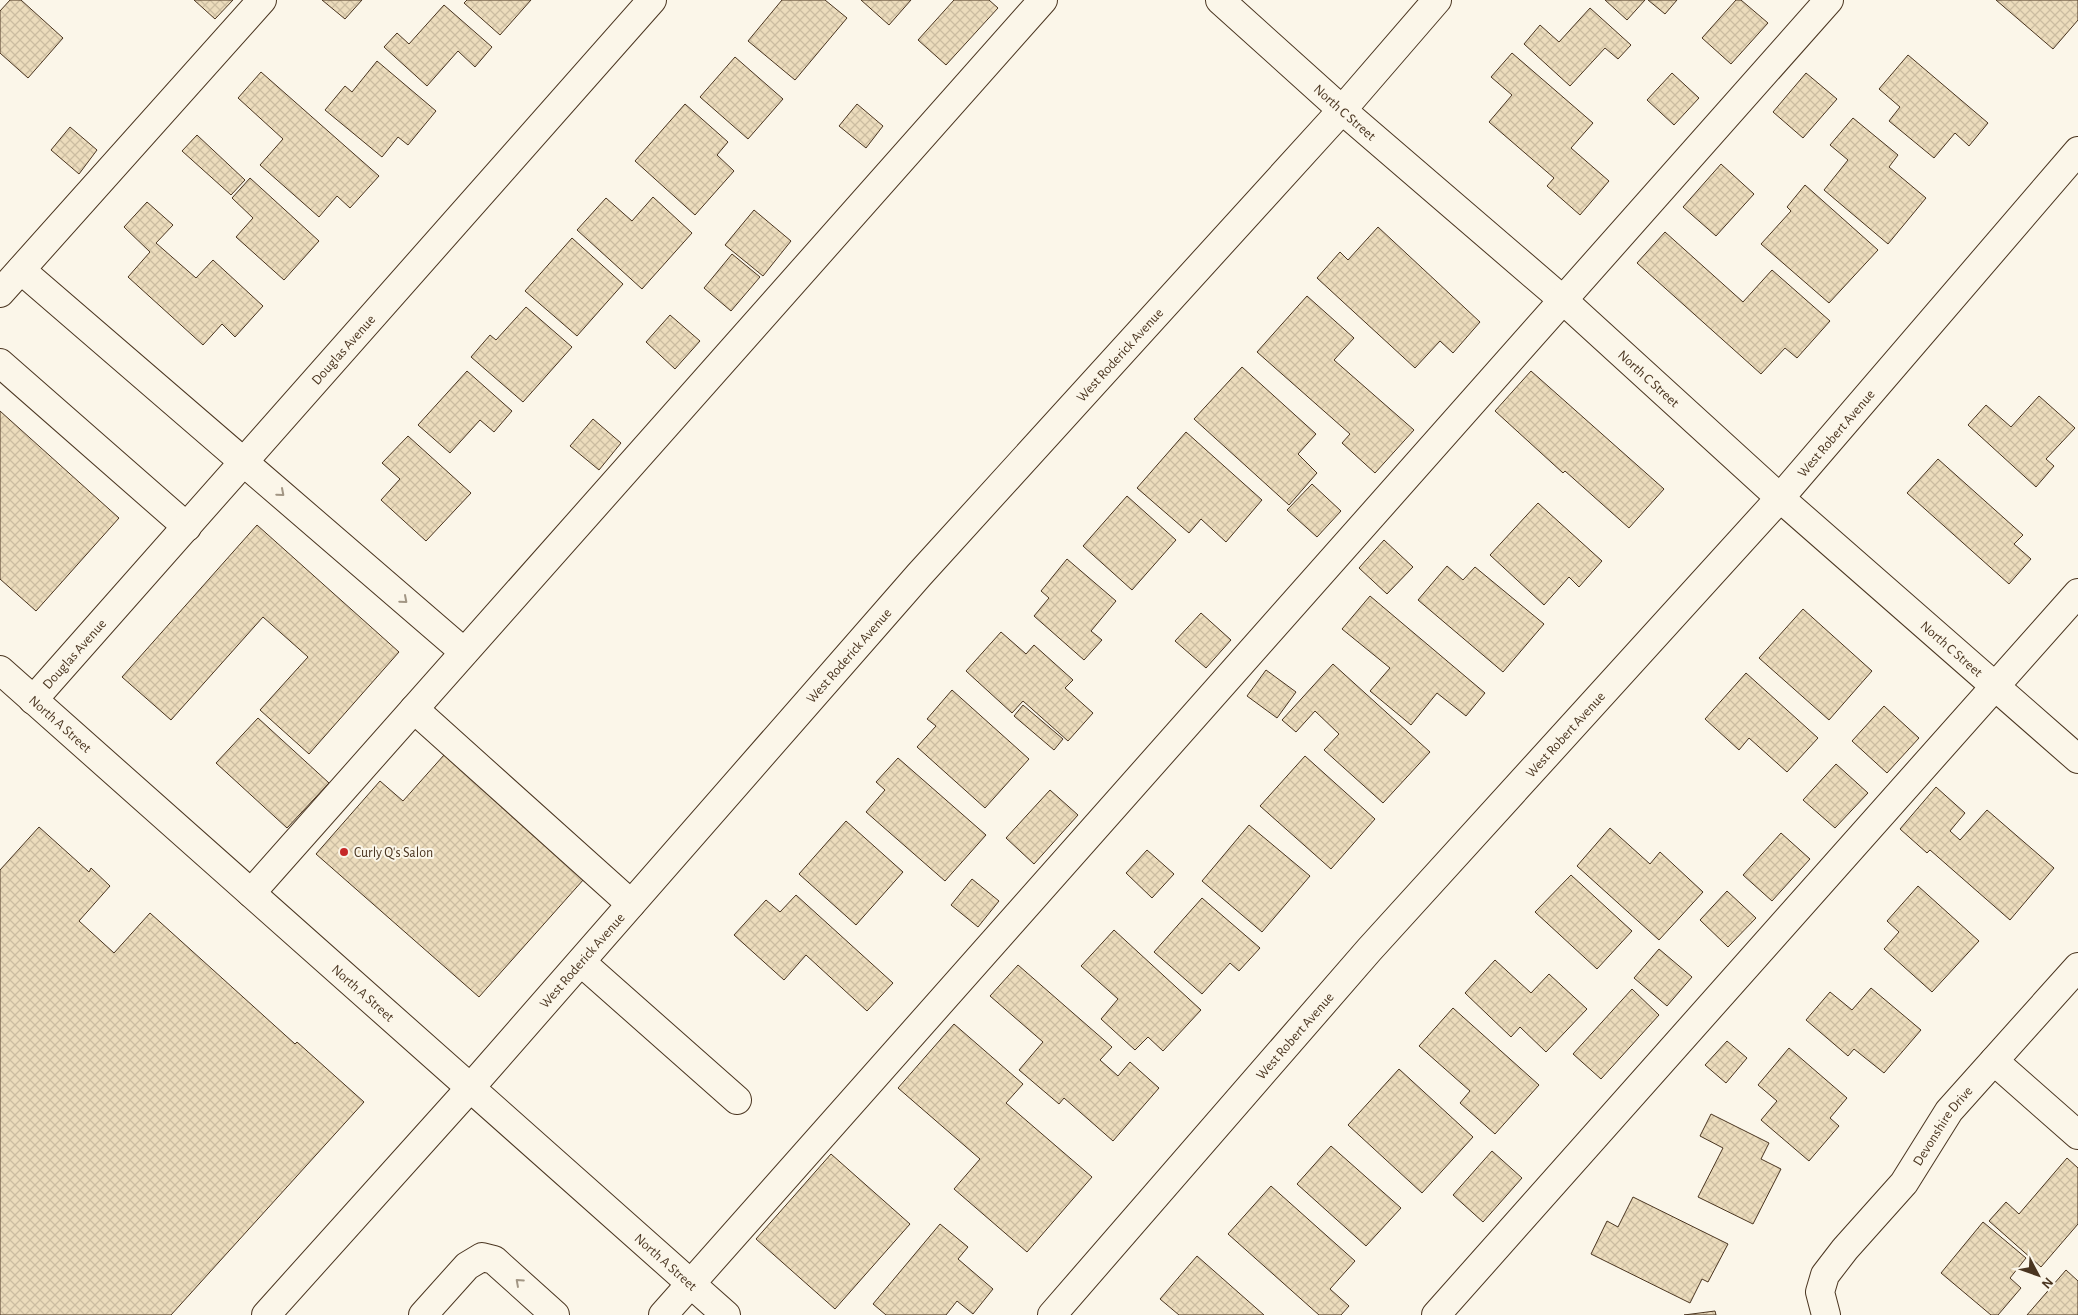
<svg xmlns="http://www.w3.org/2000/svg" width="2078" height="1315" font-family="'Alegreya Sans',sans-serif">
  <defs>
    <pattern id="building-cross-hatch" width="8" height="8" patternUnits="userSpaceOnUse" patternTransform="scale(1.25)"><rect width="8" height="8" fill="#ecdcbc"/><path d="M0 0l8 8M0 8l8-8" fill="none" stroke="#ccbda1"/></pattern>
  </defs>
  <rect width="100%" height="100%" fill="#fbf6e9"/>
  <!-- building -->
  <path fill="url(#building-cross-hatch)" stroke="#4a3520" d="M10,0H21L63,38L28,78L0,53V11Z
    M194,0H233L215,19Z
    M322,0H362L345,19Z
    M467,0H531L500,35L464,3Z
    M782,0H825L847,18L795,80L748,41Z
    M861,0H911L889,25Z
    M954,0H989L998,8L946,65L918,40Z
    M1605,0H1645L1627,20Z
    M1648,0H1677L1665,14Z
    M1736,0H1741L1768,23L1731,64L1702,38Z
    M1996,0H2078V20L2053,49Z
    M444,5L492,47L475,67L458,51L427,86L384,47L397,33L409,44Z
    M1590,8L1631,45L1618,59L1605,48L1570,86L1524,44L1540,25L1559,42Z
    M1512,53L1593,123L1571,148L1609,181L1580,215L1547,186L1554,178L1489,122L1512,95L1491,77Z
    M1908,55L1988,123L1969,146L1955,133L1934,158L1889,121L1900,107L1879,89Z
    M735,57L783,99L748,139L700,97Z
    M377,61L436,111L408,145L398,137L382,157L325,110L345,86L352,92Z
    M261,72L379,176L350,208L337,196L319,217L260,165L283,139L238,98Z
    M1672,73L1699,98L1674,125L1647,100Z
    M1806,73L1837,99L1803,138L1773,112Z
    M685,104L728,142L717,155L734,171L695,215L635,161Z
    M857,104L883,126L866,148L839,126Z
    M1853,118L1898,155L1889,167L1926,198L1888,244L1824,190L1848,160L1830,145Z
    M70,127L97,150L79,174L51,150Z
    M197,135L245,180L231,195L182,151Z
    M1721,164L1754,194L1716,236L1683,207Z
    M250,178L319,241L284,280L236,237L253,218L232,198Z
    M1805,185L1878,250L1829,303L1761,244L1791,211L1787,207Z
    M653,197L692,233L642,289L577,230L606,198L632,221Z
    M147,202L173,225L156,243L196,278L213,260L263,306L235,337L222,324L203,345L128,277L150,252L124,227Z
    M754,210L791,241L763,276L725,245Z
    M1378,227L1480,322L1453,353L1440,341L1415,368L1317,278L1340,252L1348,260Z
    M1665,232L1743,302L1772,270L1830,321L1797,358L1785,348L1761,374L1637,263Z
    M572,238L623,284L577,336L525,291Z
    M732,254L760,277L731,311L704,288Z
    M1307,296L1354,338L1334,360L1414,430L1375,473L1342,443L1350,434L1257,352Z
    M526,307L572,347L523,402L471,357L490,335L496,340Z
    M670,315L700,341L675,369L646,342Z
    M1242,367L1316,434L1298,454L1317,473L1289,505L1194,419Z
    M467,371L512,411L494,432L480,420L450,453L418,425Z
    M1531,371L1664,489L1629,528L1565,471L1563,473L1495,411Z
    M2039,396L2075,428L2046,459L2054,466L2036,487L1968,425L1986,405L2011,427Z
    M0,411L119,518L36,611L0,579Z
    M593,419L621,443L599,470L570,446Z
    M1186,432L1262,500L1226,542L1201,519L1189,533L1137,488Z
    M408,436L471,493L426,541L381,500L400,479L382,463Z
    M1938,459L2023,535L2014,544L2031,559L2009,584L1907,493Z
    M1312,484L1341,511L1317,537L1287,510Z
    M1127,496L1176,540L1132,590L1083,546Z
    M1538,503L1602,561L1579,587L1569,577L1544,605L1490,555Z
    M257,525L399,652L309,754L260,710L308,657L263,617L171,720L122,677Z
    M1384,540L1413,567L1387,594L1359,568Z
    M1067,559L1116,601L1091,631L1102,640L1084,660L1034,616L1049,598L1041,591Z
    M1447,566L1463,580L1475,567L1544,624L1503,672L1418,600Z
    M1370,596L1485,693L1466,716L1437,693L1411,725L1370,691L1390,668L1342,629Z
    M1803,609L1872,671L1829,720L1759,658Z
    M1201,613L1231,640L1206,668L1175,641Z
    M1001,632L1026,654L1034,645L1073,680L1065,688L1093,713L1068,741L1023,701L1012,713L966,671Z
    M1333,664L1430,752L1383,803L1324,750L1339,734L1315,711L1296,732L1282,720Z
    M1266,670L1296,692L1277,718L1247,696Z
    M1746,673L1818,738L1787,772L1749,738L1739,750L1705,719Z
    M952,690L1029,759L985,808L917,747L936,726L927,719Z
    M1023,705L1063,739L1054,750L1014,716Z
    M1884,706L1919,738L1887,773L1852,741Z
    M258,718L329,783L287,828L216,763Z
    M444,755L584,879L479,997L316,854L380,781L403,801Z
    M1305,756L1375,819L1331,869L1260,806Z
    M898,758L986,835L945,881L866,812L885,790L876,782Z
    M1836,764L1868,793L1835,828L1803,800Z
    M1936,787L1965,813L1950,831L1960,840L1987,810L2054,868L2010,920L1930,850L1927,853L1900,829Z
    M1050,790L1078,815L1034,864L1006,838Z
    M846,821L903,872L856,925L799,874Z
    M1249,825L1310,876L1262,932L1202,881Z
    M39,827L89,872L91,868L110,886L79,921L114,953L150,913L295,1044L297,1042L364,1102L171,1315H0V870Z
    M1610,828L1650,864L1660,852L1703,892L1659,940L1577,866Z
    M1781,833L1810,859L1772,901L1743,875Z
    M1147,850L1174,874L1152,898L1126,873Z
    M1571,875L1632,931L1597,969L1535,912Z
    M972,879L999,901L978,927L951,905Z
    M1918,886L1979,941L1932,992L1884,949L1899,932L1887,921Z
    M1727,891L1756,918L1728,947L1700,920Z
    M796,895L893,983L867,1011L806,955L784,980L734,935L766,900L780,912Z
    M1202,898L1260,948L1239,971L1230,963L1202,994L1154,952Z
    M1114,930L1201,1010L1163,1051L1148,1037L1135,1050L1101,1019L1118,999L1081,966Z
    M1659,949L1692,977L1667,1006L1634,978Z
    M1495,960L1531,993L1549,974L1587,1009L1546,1052L1520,1027L1511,1037L1465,993Z
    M1018,965L1112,1047L1100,1060L1118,1076L1130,1062L1159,1088L1113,1141L1064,1098L1059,1104L1019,1070L1043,1042L990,996Z
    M1871,988L1921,1030L1884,1073L1854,1049L1848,1056L1806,1020L1830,992L1852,1010Z
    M1632,989L1659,1015L1601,1079L1573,1054Z
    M1453,1008L1539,1085L1495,1134L1460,1103L1470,1091L1419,1046Z
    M954,1024L1023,1084L1006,1103L1092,1177L1027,1252L954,1189L980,1159L898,1088Z
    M1727,1041L1747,1058L1726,1083L1705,1065Z
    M1789,1048L1847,1098L1830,1118L1839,1126L1809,1161L1761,1120L1777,1101L1758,1085Z
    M1399,1069L1473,1137L1422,1193L1348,1125Z
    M1711,1114L1769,1143L1761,1159L1781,1169L1753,1224L1698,1197L1723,1148L1700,1136Z
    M1331,1146L1401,1208L1366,1246L1297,1184Z
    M1492,1151L1522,1178L1483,1222L1453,1195Z
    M831,1154L910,1224L835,1309L756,1239Z
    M2067,1158L2078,1168V1224L2041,1267L1989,1221L2006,1202L2019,1214Z
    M1271,1186L1355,1261L1330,1289L1349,1306L1341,1315H1319L1228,1234Z
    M1633,1197L1728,1244L1708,1282L1702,1279L1690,1303L1591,1254L1607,1221L1618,1227Z
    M1983,1222L2026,1258L2010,1278L2021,1288L1998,1315H1991L1941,1273Z
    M940,1224L968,1247L958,1259L993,1289L973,1314L957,1301L946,1315H886L873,1304Z
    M1197,1256L1264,1315H1179L1160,1299Z
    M2066,1270L2078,1281V1315H2027Z
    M1715,1311L1716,1315H1684Z"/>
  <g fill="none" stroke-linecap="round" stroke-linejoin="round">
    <!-- minor casing -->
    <g stroke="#4a3520" stroke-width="30">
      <g id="minor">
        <path id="s1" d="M1220,0L1342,110L1563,300L1780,498L2078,759"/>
        <path d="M21,270L464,652"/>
        <path d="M0,293L262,0"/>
        <path d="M0,363L187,527"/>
        <path id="s2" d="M0,670L726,1315"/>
        <path id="s3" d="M33,700L652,0"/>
        <path d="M414,709L631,904"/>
        <path d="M251,893L1043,0"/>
        <path d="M581,962L737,1100"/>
        <path d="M1994,1061L2078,1135"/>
        <path id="s4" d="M266,1315L471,1087L919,575L1342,110L1437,0"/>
        <path d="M423,1315L467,1266L482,1257L494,1260L555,1315"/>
        <path d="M663,1315L1829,0"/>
        <path id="s5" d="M1052,1315L1369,950L1780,498L2078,151"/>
        <path d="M1436,1315L2078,593"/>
        <path id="s6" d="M1826,1315L1820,1292L1825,1275L1845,1249L1904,1183L1949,1111L2078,967"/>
      </g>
    </g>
    <!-- minor -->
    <use href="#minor" stroke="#fbf6e9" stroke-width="28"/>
  </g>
  <!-- one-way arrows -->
  <defs><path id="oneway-chevron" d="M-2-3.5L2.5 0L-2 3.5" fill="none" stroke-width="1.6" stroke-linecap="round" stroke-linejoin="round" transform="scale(1.25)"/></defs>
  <g stroke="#a29684">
    <use href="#oneway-chevron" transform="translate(281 493) rotate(41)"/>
    <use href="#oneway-chevron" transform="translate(404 600) rotate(41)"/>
    <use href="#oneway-chevron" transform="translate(519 1282) rotate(-138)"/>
  </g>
  <!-- markers -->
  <circle fill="#c62828" stroke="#fbf6e9" stroke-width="2" cx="344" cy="852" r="5"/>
  <g text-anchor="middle" stroke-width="4" stroke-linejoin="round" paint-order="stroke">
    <!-- street labels -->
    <g font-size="14" fill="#4a3520" stroke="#fbf6e9">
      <text dy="5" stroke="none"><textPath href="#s1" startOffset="168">North C Street</textPath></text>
      <text dy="5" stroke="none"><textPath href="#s3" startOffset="468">Douglas Avenue</textPath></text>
      <text dy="5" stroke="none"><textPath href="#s4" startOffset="1285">West Roderick Avenue</textPath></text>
      <text dy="5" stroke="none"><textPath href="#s1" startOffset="572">North C Street</textPath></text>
      <text dy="5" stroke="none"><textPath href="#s5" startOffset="1180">West Robert Avenue</textPath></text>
      <text dy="5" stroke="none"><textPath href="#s1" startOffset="978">North C Street</textPath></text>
      <text dy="5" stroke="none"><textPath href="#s3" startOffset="62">Douglas Avenue</textPath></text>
      <text dy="5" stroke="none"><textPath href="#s4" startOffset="880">West Roderick Avenue</textPath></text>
      <text dy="5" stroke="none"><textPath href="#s2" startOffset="81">North A Street</textPath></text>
      <text dy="5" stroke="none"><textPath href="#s5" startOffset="775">West Robert Avenue</textPath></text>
      <text dy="5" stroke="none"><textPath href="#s4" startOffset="475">West Roderick Avenue</textPath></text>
      <text dy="5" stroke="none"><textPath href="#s2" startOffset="486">North A Street</textPath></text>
      <text dy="5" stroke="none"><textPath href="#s5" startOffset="370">West Robert Avenue</textPath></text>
      <text dy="5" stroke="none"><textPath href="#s6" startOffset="232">Devonshire Drive</textPath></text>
      <text dy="5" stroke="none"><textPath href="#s2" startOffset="891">North A Street</textPath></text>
    </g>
    <!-- poi labels -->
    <g font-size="14" fill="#4a3520" stroke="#fbf6e9" text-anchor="start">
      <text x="354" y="857">Curly Q's Salon</text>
    </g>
  </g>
  <!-- north arrow -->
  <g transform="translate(2038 1275) rotate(131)" stroke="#fbf6e9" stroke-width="4" paint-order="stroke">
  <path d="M0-4L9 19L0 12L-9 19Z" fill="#4a3520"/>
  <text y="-8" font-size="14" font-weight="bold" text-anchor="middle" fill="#4a3520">N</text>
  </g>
</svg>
